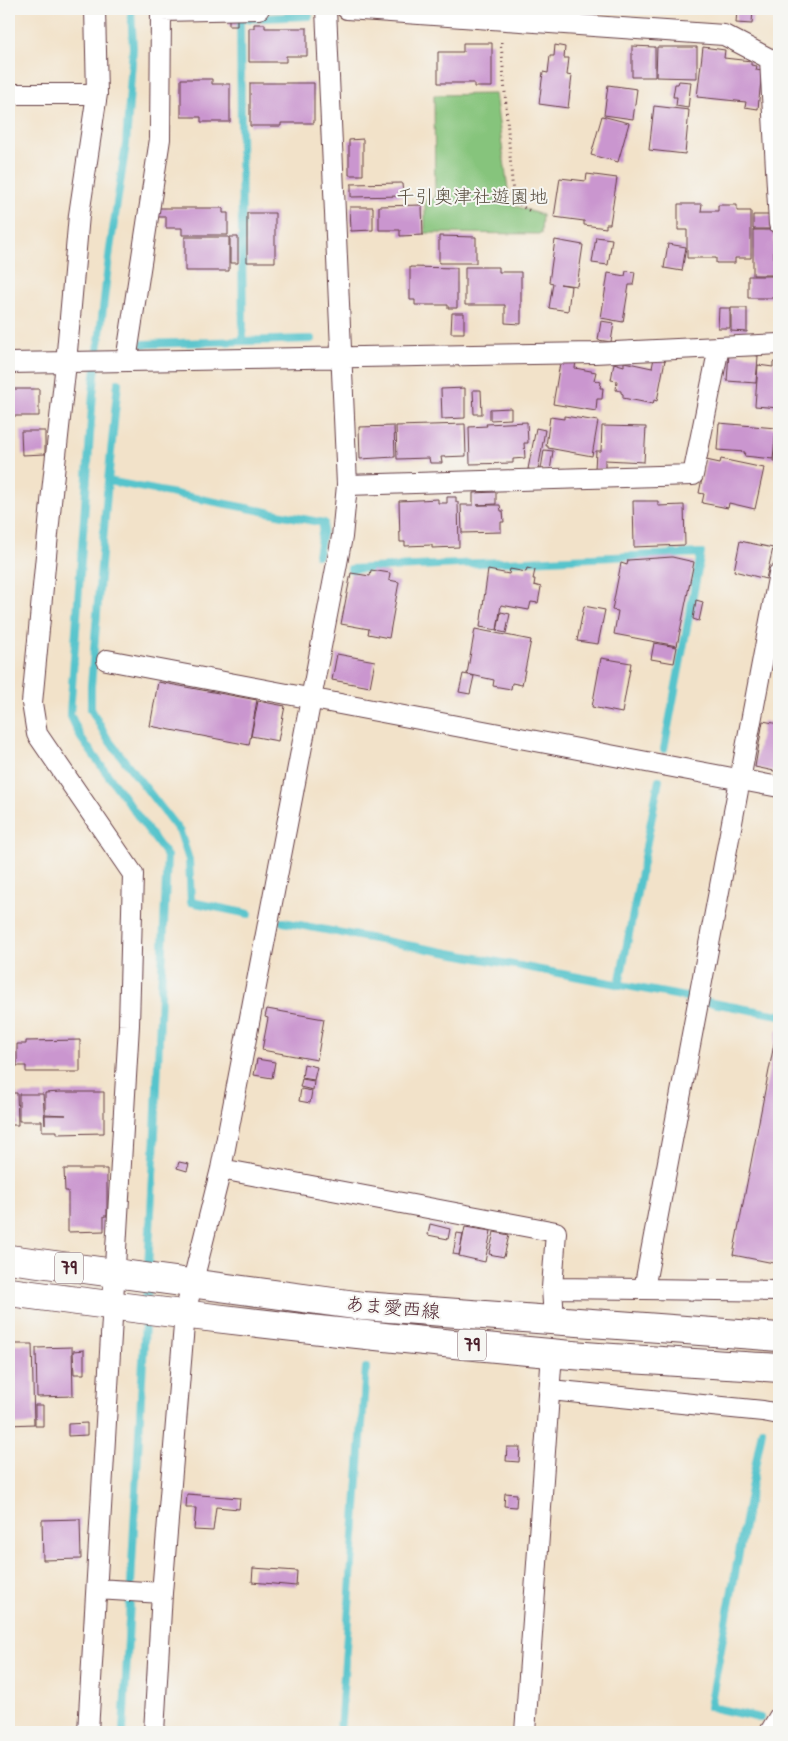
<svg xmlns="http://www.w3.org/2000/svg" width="788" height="1741" font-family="'Patrick Hand','Klee One',sans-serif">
  <rect width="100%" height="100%" fill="#f6f6f2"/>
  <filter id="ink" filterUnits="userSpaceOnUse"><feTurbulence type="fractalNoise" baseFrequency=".02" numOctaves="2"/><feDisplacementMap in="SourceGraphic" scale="10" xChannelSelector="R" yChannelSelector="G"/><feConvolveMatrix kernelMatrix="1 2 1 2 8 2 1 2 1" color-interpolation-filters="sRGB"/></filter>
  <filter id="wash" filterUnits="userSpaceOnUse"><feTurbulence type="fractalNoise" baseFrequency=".0096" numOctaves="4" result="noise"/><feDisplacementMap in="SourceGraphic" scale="20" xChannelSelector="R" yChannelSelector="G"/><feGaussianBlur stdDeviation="1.12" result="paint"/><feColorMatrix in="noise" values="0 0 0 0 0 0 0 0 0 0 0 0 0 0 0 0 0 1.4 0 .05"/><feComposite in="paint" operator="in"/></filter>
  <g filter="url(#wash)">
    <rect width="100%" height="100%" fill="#f2e2c9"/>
    <!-- green -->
    <path fill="#86c47b" stroke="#687253" d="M495,94L510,204L542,215L541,234L425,233V200L435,199L434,95Z"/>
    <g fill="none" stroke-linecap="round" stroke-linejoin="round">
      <!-- stream -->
      <path stroke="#57c4cc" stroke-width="8" d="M243,341L240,19L309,16
        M144,344L311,339
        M118,383L108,481L91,686V709L107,738L180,832L189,860L191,902L249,914
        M108,481L324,523L318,555
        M351,569L701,553L664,749
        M283,922L686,997
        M619,985L659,780
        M707,1002L779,1015
        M760,1718L710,1707L762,1430
        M123,1732L154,1156L167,856L81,738L70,714L93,393L110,249L126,144L133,48L131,9
        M340,1732L366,1368"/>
    </g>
    <g id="blocks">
      <!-- building -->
      <path fill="#ca96cf" d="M737,9H753L752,24L736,23Z
        M229,19H237V26H229Z
        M254,24H265V28H307V56H286V62H249V28H254Z
        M463,43H492V87H474V83H438V52H463Z
        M555,45L565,47L564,58H569L567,75L572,76L568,108L539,104L543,72L548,73L550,56H554Z
        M632,46L655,47V77H632Z
        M657,47H697V78L656,77Z
        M703,47L725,50L724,58L751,61V65L757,66L756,70L762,71L758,109L745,107L746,102L697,97Z
        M181,79H212V84H230V122H201V117H181Z
        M679,81L691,82L688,108L676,106L677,97H673L675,84H678Z
        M250,83H314V123H281V126H250Z
        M608,85L637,89L633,119L604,115Z
        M654,106L689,110L685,154L649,150Z
        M602,116L629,123L618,162L591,155Z
        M363,139V175H349V140Z
        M587,174L617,178L610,224H606V228L584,225V221L554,217L560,178L586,181Z
        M402,183L403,196L351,197V184Z
        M678,204H702L701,211H718V205H737V211H751V258H735V263H716V258H687V230H678Z
        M422,205L423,235L400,236V230H379V206Z
        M350,207H373V230L351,231Z
        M158,208H223V213H228V235H182V228H166V217H158Z
        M247,213H275V262H247Z
        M753,215H772L771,229H753Z
        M753,230H774V275H753Z
        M439,236L476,237V263H439Z
        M185,237H229V271H185Z
        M230,237H238V263H230Z
        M596,237L612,239L608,265L592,263Z
        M555,240L583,245L577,286L560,284L571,286L568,311L549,308L553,283L549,282Z
        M668,244L686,247L682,271L664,268Z
        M410,267L457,268V308H448V305H415V300H410Z
        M465,267H499V272H521V324L505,323V305H465Z
        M626,271L635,272L633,285H629L623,322L601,318L608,273L625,276Z
        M748,276H775V298H748Z
        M719,308H730V328H718Z
        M731,308H747V332L731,331Z
        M452,313H464V333H451Z
        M601,321L614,323L611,342L598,340Z
        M729,353L758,356L756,383L727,381Z
        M654,358L665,360L657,401L654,400L653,404L623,398V394L621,393V391L616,390L617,381L611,380L614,363L624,366V362L652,368Z
        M576,362L575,368L596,372L594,380L601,382L600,388H603L602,399H597L596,411L553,404L560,363Z
        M773,362L779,363V408L755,406L758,365L773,367Z
        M465,388V418L442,419L441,389Z
        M9,389H39V416H9Z
        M473,390H481L482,414H474Z
        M511,408V419L490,420V409Z
        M564,416L598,421L592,456L548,448V446H546L550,417L564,419Z
        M527,422L528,443H524L525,458L513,459V463L470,464L469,427L487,426L486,424Z
        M719,423L776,428L773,459L744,456L745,452L717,450Z
        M465,424L466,456L441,457L442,463H430L429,458L397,459L396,426Z
        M394,426L395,457L360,459L359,427Z
        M602,426L646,427L644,462L605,460V469H595L596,451H601Z
        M536,428L545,430L538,471L528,469Z
        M21,431H45V454L22,455Z
        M776,437H779V461H774Z
        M544,450L553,451L550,471L541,469Z
        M721,459L764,468L755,509L729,503L728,508L702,503L704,494L699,493L706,460L720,463Z
        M496,492V504L477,505H500L501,511H503L504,522H501V532L462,533L461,505H473V493Z
        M447,497H456V502H458L459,547L432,548V545L405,546V542H400L399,501L438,499V503H447Z
        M633,501H658V506L684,505L685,545L634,547Z
        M740,541L773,548L766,579L734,571Z
        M672,557L694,562L677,646L614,634L618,611L612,610L621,563L627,565L628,560Z
        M527,568L535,570L533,579H535L534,585L541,587L538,603L531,602L529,610L501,605L497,630L480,627L488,570L509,574L510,569L526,572Z
        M371,570L390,573L389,580L399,582L389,638L368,634L369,629L341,624L351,573L370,576Z
        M696,600L703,602L699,621L693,619Z
        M584,606L605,610L598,644L577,641Z
        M501,612L510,614L506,633L497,631Z
        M475,629L531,640L522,685L512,683L511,689L493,686L494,680L467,674Z
        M654,643L677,647L674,663L651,659Z
        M337,654L375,661L370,687L332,680Z
        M601,658L631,663L622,713L592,707Z
        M463,674L474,676L470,694L459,692Z
        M158,682L257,700L249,745L150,726Z
        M258,701L285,706L278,741L251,736Z
        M763,721L779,724V772L755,767Z
        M267,1009L324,1019L317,1060L262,1050L268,1018L265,1017Z
        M777,1029H779V1264L733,1255Z
        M80,1040V1072H26V1066H17V1044H26V1041Z
        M257,1059L275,1062L272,1078L254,1075Z
        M304,1064L317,1067L314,1080L302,1078Z
        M302,1079L314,1081L313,1090L300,1087Z
        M301,1089L312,1091L310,1103L299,1101Z
        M60,1092H104V1133L57,1134V1131H42V1121H19V1094H43L45,1124V1115H66L45,1114V1093Z
        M9,1093H17L18,1125H9Z
        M179,1162L189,1164L187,1171L177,1168Z
        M64,1169H107V1216H104V1231L68,1232V1191H65Z
        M430,1224L450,1229L448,1239L428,1235Z
        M465,1227L491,1231L485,1262L459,1256Z
        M494,1232L509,1235L504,1257L489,1254Z
        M457,1233L463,1234L459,1255L453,1254Z
        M9,1344H32L34,1424L9,1425Z
        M72,1347L73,1396L37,1397L36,1348Z
        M84,1350V1374H74L73,1351Z
        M35,1405H43V1426H35Z
        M87,1423V1435L68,1436V1424Z
        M507,1447H520L519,1462L506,1461Z
        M505,1493L517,1494L516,1507L504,1506Z
        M187,1494L240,1498L239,1509L216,1507L213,1531L194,1530L196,1508H186Z
        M80,1519L81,1559L43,1560L42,1520Z
        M253,1568L297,1571L296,1586L252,1582Z"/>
    </g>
  </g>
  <g filter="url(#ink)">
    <use href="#blocks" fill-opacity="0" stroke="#633c43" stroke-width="1"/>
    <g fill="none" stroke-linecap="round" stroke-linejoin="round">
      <!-- street casing -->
      <g stroke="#633c43" stroke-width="22">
        <path id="street" d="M347,9L724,35L770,59L779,60
          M770,59L779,224
          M9,94H97
          M126,361L160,139L161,11L259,9
          M9,363L594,353L779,344
          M347,485L693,475L719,347
          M107,660L779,787
          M221,1169L556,1232L552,1288
          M644,1289L779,1291
          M554,1319L552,1288L644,1289L779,573
          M550,1390L763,1411L779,1414
          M97,1589L162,1593
          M88,1732L129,1025L133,874L37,734L32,703L52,492L66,363L79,215L97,94L95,9
          M154,1732L162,1593L185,1313L221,1169L342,537L347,485L326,9
          M525,1732L552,1353
          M770,1732L779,1717"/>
      </g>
      <!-- primary casing -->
      <g stroke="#633c43" stroke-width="30">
        <path id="primary" d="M9,1259L363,1306L779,1337
          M9,1292C189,1316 369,1337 550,1353C626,1360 703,1363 779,1368"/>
      </g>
      <!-- path -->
      <path stroke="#633c43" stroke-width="3" stroke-dasharray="1 4" stroke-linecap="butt" d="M501,42L513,194L521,206L532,212"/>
      <!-- street -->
      <use href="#street" stroke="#fff" stroke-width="20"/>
      <!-- primary -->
      <use href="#primary" stroke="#fff" stroke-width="28"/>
    </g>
  </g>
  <g text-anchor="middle" stroke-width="4" stroke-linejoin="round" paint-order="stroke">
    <!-- shield labels -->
    <g fill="#f6f6f2" stroke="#7e6067" stroke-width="1">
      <rect x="55" y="1252.5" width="28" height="31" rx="4"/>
      <rect x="458" y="1329.5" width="28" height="31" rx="4"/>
    </g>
    <g font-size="18" font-weight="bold" fill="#4a1f2b">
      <text x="69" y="1274">79</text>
      <text x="472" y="1351">79</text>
    </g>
    <!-- park labels -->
    <g font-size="19" fill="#5c5143" stroke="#f6f6f2">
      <text x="472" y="203">千引奥津社遊園地</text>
    </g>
    <!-- street labels -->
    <g font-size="19" fill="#4a1f2b" stroke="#f6f6f2">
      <text transform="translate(393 1307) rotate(5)" y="7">あま愛西線</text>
    </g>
  </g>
  <!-- margin -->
  <rect width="788" height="1741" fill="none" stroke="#f6f6f2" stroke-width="30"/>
</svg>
